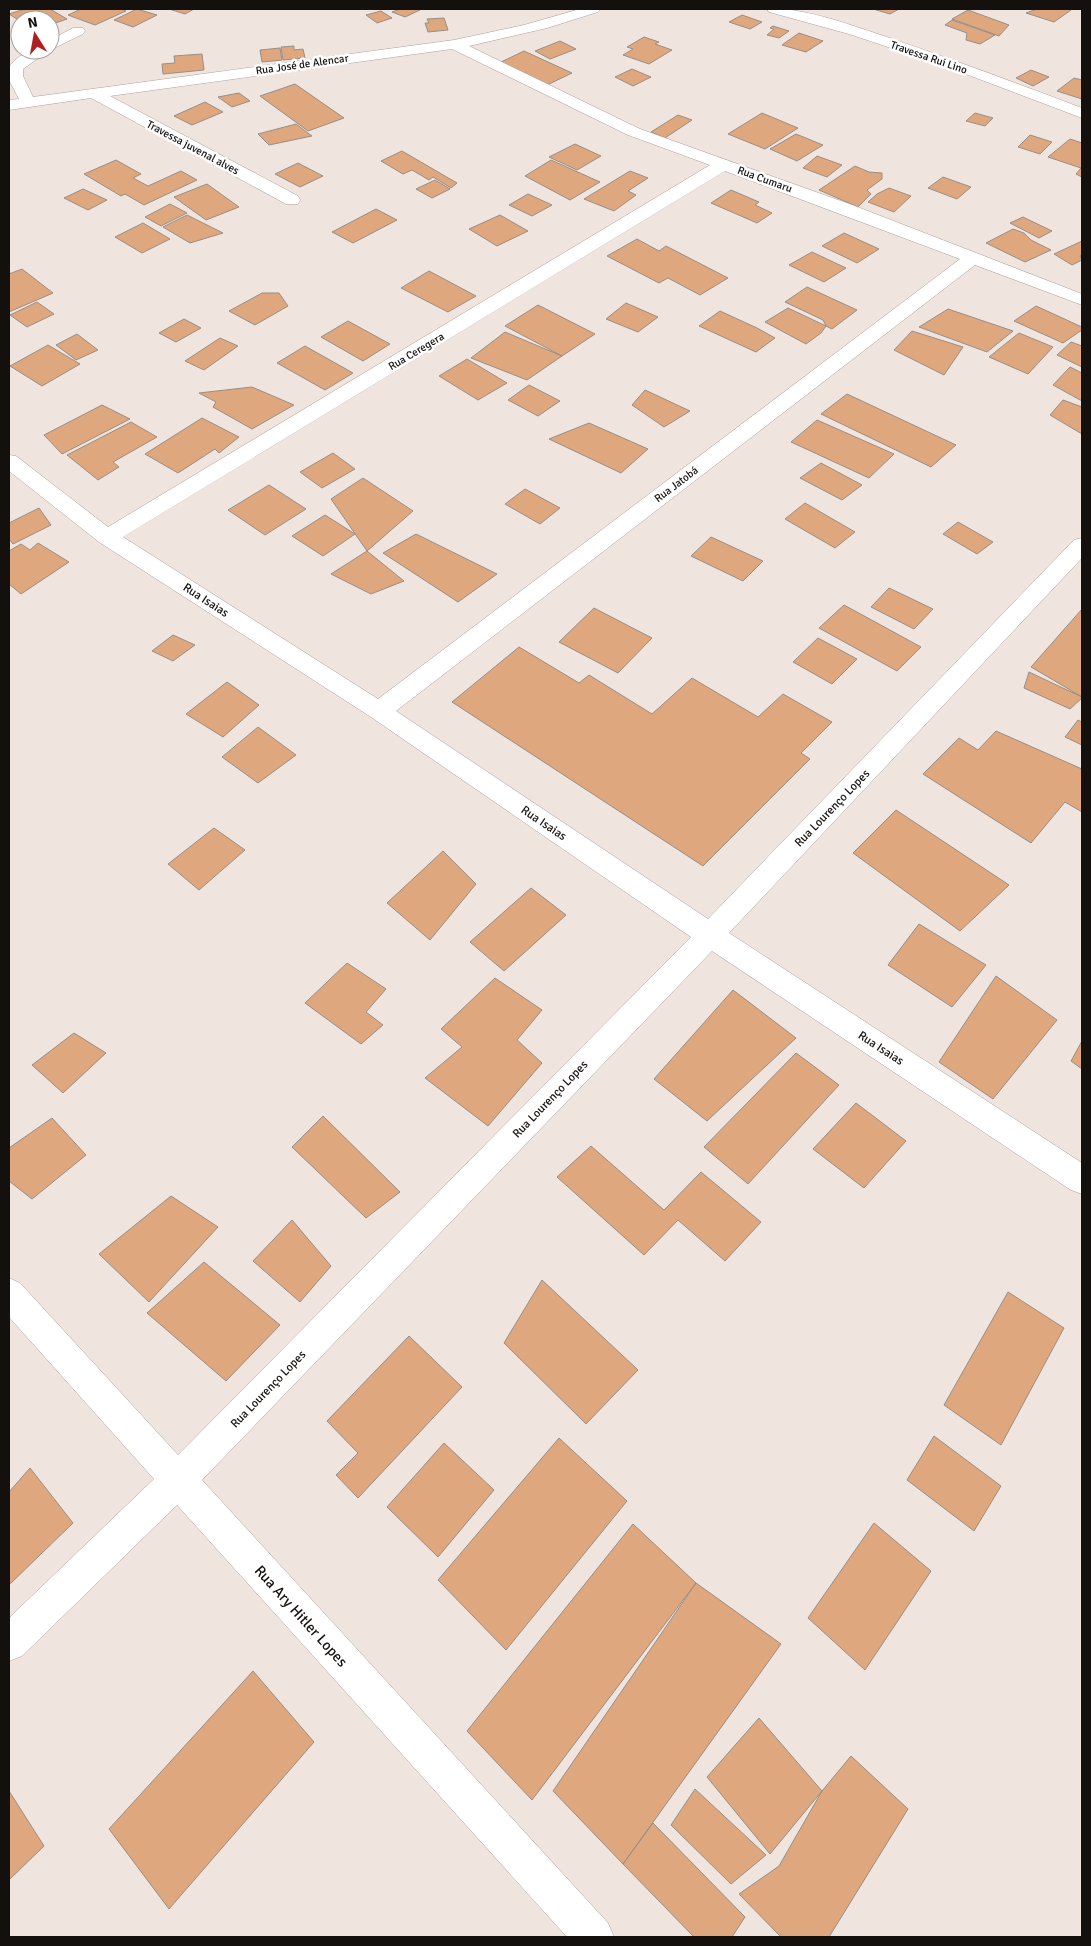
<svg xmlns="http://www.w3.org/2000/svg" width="1091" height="1946" font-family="Signika,sans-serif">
  <rect width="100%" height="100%" fill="#f0e4de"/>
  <!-- building -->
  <path fill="#dfa77e" stroke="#988e87" d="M25,9H50L67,19L50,25V20L20,21L9,14Z
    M81,9H121L126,11L95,25L68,15Z
    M137,9L157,15L133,27L114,20Z
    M169,9H194L185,14Z
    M400,9H416L420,10L405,17L392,12Z
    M873,9H899L890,14Z
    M1037,9H1066L1071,10L1054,22L1026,13Z
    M968,10L1009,25L999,36L952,19Z
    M381,11L392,18L377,23L366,15Z
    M742,15L762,22L750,29L729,22Z
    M444,18L448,30L428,32L425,23H429L427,19Z
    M952,20L995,35L980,44L966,40L967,33L945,25Z
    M773,26L789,31L779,38L767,35L774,29L770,28Z
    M799,33L823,41L806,52L782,45Z
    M644,37L659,42L655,44L672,50L649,64L623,55L633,49L627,47Z
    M560,41L576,49L550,59L535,51Z
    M294,46V50L303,49L305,58L283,60L281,47Z
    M280,48L282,60L262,62L260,50Z
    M524,51L572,73L547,85L499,63Z
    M202,54L204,70L163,74L162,64L175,63L174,56Z
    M632,69L651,77L633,86L615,77Z
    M1031,70L1049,77L1033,86L1016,78Z
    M1074,78L1082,80V99L1057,91Z
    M295,84L344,118L308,131L260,96Z
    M239,93L250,101L232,107L218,97Z
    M205,102L223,112L192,125L174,116Z
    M762,113L798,128L765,149L728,134Z
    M975,113L993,118L985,126L966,121Z
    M678,115L692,120L665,138L651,132Z
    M296,124L312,136L269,145L258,134Z
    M796,134L823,145L797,161L770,149Z
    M1030,135L1052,142L1040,154L1018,147Z
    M1070,139L1082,143V177L1076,174L1081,168L1048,157Z
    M575,144L601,156L577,170L549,157Z
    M402,151L457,183L451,188L433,177L429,180L412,170L403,174L381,161Z
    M817,156L842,165L827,177L803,168Z
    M116,160L141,174L133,178L148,186L181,171L197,180L144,205L125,194L121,196L84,174Z
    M551,160L600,182L570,200L525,176Z
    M298,163L323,176L300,187L275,174Z
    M855,166L869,172L882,173V179L867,190L871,194L858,207L819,190Z
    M630,171L648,178L628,191L636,195L614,211L584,199Z
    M943,177L971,187L957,199L928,188Z
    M435,180L450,189L432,198L416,189Z
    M207,184L239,207L206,220L174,197Z
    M889,188L911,196L894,212L868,202L877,194Z
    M83,189L107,200L88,210L64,198Z
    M731,190L759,202L755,205L772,213L757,223L711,203Z
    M528,194L552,205L532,216L509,205Z
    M170,204L187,213L161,226L145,217Z
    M376,209L397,220L353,243L332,232Z
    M187,215L223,233L190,243L163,227Z
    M500,215L528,231L497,246L469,229Z
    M1023,217L1052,231L1039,238L1010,223Z
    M143,223L170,239L142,253L115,237Z
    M1013,229L1024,233L1031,240L1051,250L1025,262L986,243Z
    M844,233L879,249L857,263L822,246Z
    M637,239L659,251L666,246L728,278L700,295L668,278L659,283L607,256Z
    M1082,241V255L1080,256L1082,260L1072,265L1054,254Z
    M812,252L846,268L824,282L789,265Z
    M22,269L53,293L9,312V274Z
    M429,271L476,296L448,312L401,288Z
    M807,287L857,310L832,329L826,326L823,320L785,302Z
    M262,293H279L288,306L255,325L229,311Z
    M37,302L54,314L27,327L10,315Z
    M626,303L658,317L638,332L606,319Z
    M538,305L595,334L562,356L505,326Z
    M1036,306L1082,327V330L1063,343L1014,321Z
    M788,308L826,326L821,333L806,344L765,322Z
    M948,309L1013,331L987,352L919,327Z
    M720,311L757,328L775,338L756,352L699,326Z
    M184,319L201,328L176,342L159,333Z
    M348,321L390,344L363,361L321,337Z
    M912,331L963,347L944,375L894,350Z
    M505,332L562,356L527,380L471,358Z
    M1019,333L1053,347L1028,374L989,357Z
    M77,334L98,350L76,360L56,345Z
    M220,338L238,346L204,370L185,361Z
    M1071,342L1082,346V367L1057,355Z
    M48,345L80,364L42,386L10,366Z
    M305,346L353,373L325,390L277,363Z
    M467,359L507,383L478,400L439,376Z
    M1070,367L1082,373V401L1053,385Z
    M529,385L560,401L538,416L508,400Z
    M252,387L294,405L252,429L213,407L216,402L199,393Z
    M645,390L690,411L664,427L632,405Z
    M847,394L956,445L931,467L821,414Z
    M1063,400L1082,407V434L1050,415Z
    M102,405L130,419L62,454L44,435Z
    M202,418L239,437L219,453L215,449L178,473L145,454Z
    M817,420L894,454L869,478L791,442Z
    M131,422L157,437L113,462L119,467L98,480L67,455Z
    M589,423L648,449L621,473L549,439Z
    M333,453L355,469L322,488L300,472Z
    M821,463L862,485L842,500L800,478Z
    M363,478L413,511L367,551L331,499Z
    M269,485L306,509L265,535L228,510Z
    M525,489L560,508L540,524L505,504Z
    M805,503L855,532L835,548L785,519Z
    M39,508L51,525L13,544L9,539V523Z
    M325,515L355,534L323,556L292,536Z
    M958,522L993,542L977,554L943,534Z
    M416,534L497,574L458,602L383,553Z
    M711,537L763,561L743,581L691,556Z
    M38,543L69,562L21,594L9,584V551L21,544L30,550Z
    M367,551L404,581L371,594L331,574Z
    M889,588L933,609L914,629L871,607Z
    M844,605L921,647L897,671L819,628Z
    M594,608L652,638L618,673L559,642Z
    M1082,609V697L1031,667Z
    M173,635L195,645L173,661L152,651Z
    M818,638L857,659L832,684L793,662Z
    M519,647L579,683L589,675L652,714L692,678L758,717L783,694L832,722L801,753L810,759L703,866L452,702Z
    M1029,672L1082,697V698L1070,709L1024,688Z
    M227,682L259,705L223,737L186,714Z
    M1078,720L1082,722V745L1065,737Z
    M258,727L296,755L258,783L222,757Z
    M996,731L1082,769V812L1065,802L1031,843L923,774L959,738L978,750Z
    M896,810L1009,885L960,931L853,853Z
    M214,828L245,850L199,890L168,864Z
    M443,851L476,884L430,940L387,903Z
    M531,888L566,915L504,971L470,942Z
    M919,924L986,965L952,1007L888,965Z
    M347,963L386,989L366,1012L383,1025L361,1044L305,1003Z
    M996,976L1057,1020L993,1099L939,1062Z
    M495,978L542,1010L517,1040L542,1063L488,1126L425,1078L462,1047L441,1029Z
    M733,990L796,1038L707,1121L654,1079Z
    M74,1033L106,1053L63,1093L32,1065Z
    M1082,1041V1069L1071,1061Z
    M796,1053L839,1085L748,1184L704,1147Z
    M856,1103L906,1141L864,1188L813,1149Z
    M323,1116L400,1192L366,1218L292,1147Z
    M52,1118L86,1155L32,1199L9,1181V1148Z
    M591,1146L664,1210L701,1172L761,1222L725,1261L678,1220L644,1255L557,1177Z
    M171,1196L218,1227L149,1302L99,1254Z
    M292,1220L331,1266L300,1302L253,1261Z
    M204,1262L280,1325L226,1381L147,1313Z
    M542,1280L638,1370L586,1424L504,1343Z
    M1008,1292L1064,1328L1001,1445L944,1405Z
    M409,1336L462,1387L358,1498L336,1475L358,1453L327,1421Z
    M934,1436L1001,1486L974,1531L907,1480Z
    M559,1438L627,1501L506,1650L438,1580Z
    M444,1443L494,1490L438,1557L387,1507Z
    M30,1468L73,1523L9,1585V1492Z
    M874,1523L931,1571L865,1670L808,1618Z
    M633,1524L696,1583L532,1800L467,1731Z
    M696,1583L781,1644L623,1864L553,1791Z
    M253,1671L314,1742L169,1909L109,1829Z
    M759,1718L822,1791L770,1854L707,1777Z
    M851,1756L908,1809L829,1937H781L739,1894L779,1866L822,1791Z
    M695,1789L766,1855L731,1884L671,1825Z
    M9,1791L44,1846L9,1880Z
    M653,1823L745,1917L732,1937H694L623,1864Z"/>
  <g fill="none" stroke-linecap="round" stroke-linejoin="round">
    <!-- minor casing -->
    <g stroke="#aca09b" stroke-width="1">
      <path id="minor" d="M580,9H600L598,12L547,28L469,46L640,129L855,206L1082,294V305L975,265L396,711L708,919L1074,540L1082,538V558L729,933L1082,1163V1194L1071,1190L712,951L202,1480L608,1923L614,1937H567L177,1505L22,1656L9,1661V1618L154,1479L9,1317V1278L20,1283L178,1455L691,937L371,717L99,542L9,471V455L16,456L108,527L710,165L628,135L452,49L110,96L298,196L300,200L298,204H286L91,98L9,110V100L19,99L9,80V68C18,52 34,50 50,50V40L73,28H83L85,31L83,34L50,50L23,69V76L33,97L454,40L524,25ZM725,171L960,259L378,699L123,537Z
        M767,9C803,7 847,24 881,35C949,58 1016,83 1082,108V118L942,65L849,34L769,12Z"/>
    </g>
    <!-- minor -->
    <use href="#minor" fill="#fff" fill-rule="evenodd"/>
  </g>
  <g text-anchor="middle" stroke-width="5" stroke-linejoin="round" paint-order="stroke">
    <!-- far-street labels -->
    <g font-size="11" fill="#14100e" stroke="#fff">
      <text transform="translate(929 57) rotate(19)" y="4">Travessa Rui Lino</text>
      <text transform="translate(302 64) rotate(-8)" y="4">Rua José de Alencar</text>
      <text transform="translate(193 147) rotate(28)" y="4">Travessa juvenal alves</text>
      <text transform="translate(765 179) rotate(20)" y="4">Rua Cumaru</text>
      <text transform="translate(416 351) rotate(-31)" y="4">Rua Ceregera</text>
      <text transform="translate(676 484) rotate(-37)" y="4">Rua Jatobá</text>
    </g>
    <!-- street labels -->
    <g font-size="12" fill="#14100e" stroke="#fff">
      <text transform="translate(206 600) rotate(33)" y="4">Rua Isaias</text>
      <text transform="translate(832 808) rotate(-46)" y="4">Rua Lourenço Lopes</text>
      <text transform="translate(544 823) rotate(34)" y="4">Rua Isaias</text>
      <text transform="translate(881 1048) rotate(33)" y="4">Rua Isaias</text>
      <text transform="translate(550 1099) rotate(-46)" y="4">Rua Lourenço Lopes</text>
      <text transform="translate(268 1389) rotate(-46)" y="4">Rua Lourenço Lopes</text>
    </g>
    <!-- near-street labels -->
    <g font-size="15" fill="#14100e" stroke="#fff">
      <text transform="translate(301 1616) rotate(48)" y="5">Rua Ary Hitler Lopes</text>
    </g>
  </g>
  <!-- border -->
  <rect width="1091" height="1946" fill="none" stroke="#14100e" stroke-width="20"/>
  <!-- north arrow -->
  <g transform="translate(35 35) rotate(349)"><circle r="24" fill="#ffffff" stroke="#a19f9f"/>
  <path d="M0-4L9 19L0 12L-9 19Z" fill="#b01e24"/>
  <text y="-8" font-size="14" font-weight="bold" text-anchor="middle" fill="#14100e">N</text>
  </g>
</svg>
